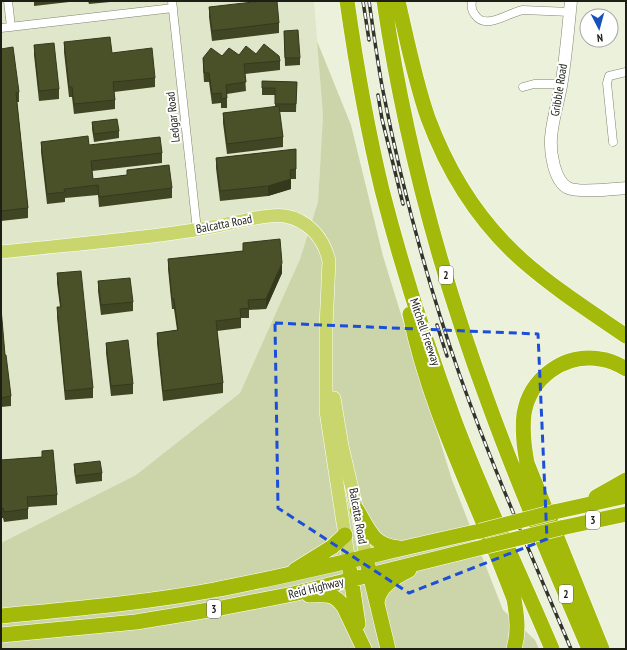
<svg xmlns="http://www.w3.org/2000/svg" width="627" height="650" font-family="'PT Sans Narrow',sans-serif">
  <rect width="100%" height="100%" fill="#ecf1dc"/>
  <!-- built -->
  <path fill="#e0e6c9" d="M1,1H314L323,116L318,202L300,259L240,393L136,475L1,543Z"/>
  <!-- green -->
  <path fill="#cbd5a9" d="M317,41L351,125L383,256L452,480L503,610L535,640L539,649H1V543L136,475L240,393L300,259L318,202L323,116Z"/>
  <g fill="none" stroke-linecap="round" stroke-linejoin="round">
    <!-- street casing -->
    <g stroke="#808471" stroke-width="9">
      <path id="street" d="M8,1L11,27
        M172,1L197,230
        M472,1C471,6 472,12 476,16C486,30 510,12 523,10L570,12
        M1,28L173,8
        M523,87L534,84H561
        M613,142L607,83L609,76L626,72"/>
    </g>
    <!-- secondary casing -->
    <g stroke="#808471" stroke-width="13">
      <path id="secondary" d="M571,1C568,29 566,58 561,86C558,103 552,121 551,138C550,152 554,181 568,188C578,193 614,189 626,188"/>
    </g>
    <!-- primary casing -->
    <g stroke="#fff" stroke-width="14">
      <path id="primary" d="M1,252C66,245 131,240 195,230C215,227 235,222 255,218C264,217 275,214 285,216C308,220 324,238 329,261L326,327V411L349,562
        M334,398L342,446L357,510L366,557"/>
    </g>
    <!-- highway casing -->
    <g stroke="#fff" stroke-width="16">
      <path id="highway" d="M347,1C356,64 367,128 382,190C402,268 427,346 455,422C484,499 520,573 552,649
        M384,1C404,137 440,273 488,402C518,485 554,567 589,649
        M398,1C407,40 415,81 428,118C448,172 480,223 523,261C555,289 591,312 626,336
        M410,314C430,414 479,504 514,599C517,616 519,632 514,649
        M596,497L626,480
        M357,510C369,530 373,546 399,548
        M554,512L626,496
        M561,528L626,514
        M368,566L388,649
        M295,570L332,547L345,535
        M350,571L358,624
        M309,595C326,595 333,592 344,607L364,649
        M377,604C377,587 395,577 409,570
        M1,616C72,609 144,603 214,590C304,573 391,550 480,531
        M1,635L136,622L221,608L293,594L487,546
        M602,649L527,463C524,447 522,431 524,414C530,378 564,353 600,359C610,360 618,364 626,369"/>
    </g>
    <!-- street -->
    <use href="#street" stroke="#fff" stroke-width="8"/>
    <!-- secondary -->
    <use href="#secondary" stroke="#fff" stroke-width="12"/>
    <!-- primary -->
    <use href="#primary" stroke="#c8d66d" stroke-width="13"/>
    <!-- highway -->
    <use href="#highway" stroke="#a4ba0b" stroke-width="15"/>
    <!-- rail casing -->
    <g stroke="#32342b" stroke-width="3.5">
      <path id="rail" d="M363,1L369,40
        M369,1C373,29 377,58 382,86C401,184 427,282 460,376C493,469 533,559 571,649
        M378,95L382,119L403,204
        M437,325L447,356"/>
    </g>
    <!-- rail -->
    <use href="#rail" stroke="#fff" stroke-width="2" stroke-dasharray="6" stroke-linecap="butt"/>
    <!-- highway-bridge casing -->
    <g stroke="#fff" stroke-width="16" stroke-linecap="butt">
      <path id="highway-bridge" d="M480,531L554,512
        M487,546L561,528"/>
    </g>
    <!-- highway-bridge -->
    <use href="#highway-bridge" stroke="#a4ba0b" stroke-width="15"/>
  </g>
  <!-- wall -->
  <path fill="#404623" d="M34,1H78L34,6Z
    M88,1H121L89,4Z
    M209,7L279,23V33L212,41L209,17Z
    M284,31L300,58V65L285,66Z
    M64,42L112,53L155,78V87L114,92L115,100V109L74,114L72,97H69L64,52Z
    M34,45L59,89V99L39,101L34,55Z
    M1,49L19,92V102H17L28,208V218L1,221Z
    M256,54L280,61V70L245,74L246,91L227,94V108H221V103L212,104L209,82H204L203,67V58Z
    M262,81L297,82L296,112H279L283,137V147L227,154L223,123V113L275,107V95H262Z
    M92,122L119,131V138L94,142L92,129Z
    M41,142L89,145L162,153V163L92,171L93,179L127,175V170L172,188V198L99,207L98,195L65,198V202L47,204L41,152Z
    M296,149V179H291V189L268,196L220,201L216,168V158Z
    M243,243L282,273L266,309L249,310V318H241V328L217,331L223,383V393L163,401L157,343V333L177,330L174,309H172L168,269V259L243,251Z
    M57,273L93,388V398L65,400L57,317V307H60L57,283Z
    M98,281L133,302V311L101,315L98,291Z
    M1,308L5,355L11,396V406L1,407Z
    M106,343L133,384V394L111,396L106,353Z
    M42,451L57,495V505L28,507V519L4,522L3,518H1V460L42,457Z
    M74,464L102,473V481L76,484L74,471Z"/>
  <!-- shaded-wall -->
  <path fill="#34391d" d="M291,179V189L268,196V186Z
    M282,263V273L266,309V299Z"/>
  <!-- building -->
  <path fill="#4a5129" stroke="#34391d" d="M262,1H277L279,23L212,31L209,7Z
    M298,30L300,58H285L284,31Z
    M110,37L112,53L152,48L155,78L113,82L115,100L74,104L72,87H69L64,42Z
    M54,43L59,89L39,91L34,45Z
    M264,44L279,56L280,61L244,64L246,82L226,85L227,98L221,99V93L212,94L209,73H204L203,58L211,48L222,56L229,48L239,55L246,46L256,54Z
    M13,47L19,92L16,93L28,208L1,211V49Z
    M262,81L297,82L296,104H275V88H262Z
    M279,106L283,137L227,144L223,113Z
    M117,119L119,131L94,134L92,122Z
    M88,136L89,145L160,137L162,153L91,161L93,179L127,175V170L169,165L172,188L99,197L98,185L64,189L65,192L47,194L41,142Z
    M296,149V169L290,170L291,179L268,186L220,191L216,158Z
    M280,239L282,263L266,299L248,300L249,308L240,309L241,318L216,321L223,383L163,391L157,333L178,330L174,299H172L168,259L243,251V243Z
    M81,271L93,388L65,391L57,307H61L57,273Z
    M130,278L133,302L101,305L98,281Z
    M1,308L5,355H6L11,396L1,398Z
    M128,340L133,384L111,386L106,343Z
    M53,450L57,495L27,497L28,509L4,512L3,508H1V460L42,457V451Z
    M100,461L102,473L76,476L74,464Z"/>
  <!-- marked area -->
  <path fill="none" stroke="#1d4ed8" stroke-width="3" stroke-dasharray="8 5" stroke-linejoin="round" d="M275,323L538,334L547,539L409,593L278,508Z"/>
  <g text-anchor="middle" stroke-width="4" stroke-linejoin="round" paint-order="stroke">
    <!-- shield labels -->
    <g fill="#fff" stroke="#61625d" stroke-width="1">
      <rect x="439" y="266" width="14" height="18" rx="3"/>
      <rect x="586" y="511" width="14" height="18" rx="3"/>
      <rect x="559" y="585" width="14" height="18" rx="3"/>
      <rect x="207" y="600" width="14" height="18" rx="3"/>
    </g>
    <g font-size="11" font-weight="bold" fill="#1d1f17">
      <text x="446" y="279">2</text>
      <text x="593" y="524">3</text>
      <text x="566" y="598">2</text>
      <text x="214" y="613">3</text>
    </g>
    <!-- street labels -->
    <g font-size="12" fill="#1d1f17" stroke="#fff">
      <text transform="translate(559 90) rotate(-81)" y="4">Gribble Road</text>
      <text transform="translate(173 117) rotate(-96)" y="4">Ledgar Road</text>
      <text transform="translate(224 224) rotate(-11)" y="4">Balcatta Road</text>
      <text transform="translate(425 332) rotate(71)" y="4">Mitchell Freeway</text>
      <text transform="translate(358 516) rotate(80)" y="4">Balcatta Road</text>
      <text transform="translate(316 588) rotate(-14)" y="4">Reid Highway</text>
    </g>
  </g>
  <!-- border -->
  <rect width="627" height="650" fill="none" stroke="#1d1f17" stroke-width="4"/>
  <!-- north arrow -->
  <g transform="translate(599 28) rotate(174)"><circle r="19" fill="#ffffff" stroke="#a5a5a2"/>
  <path d="M0-3L7 15L0 10L-7 15Z" fill="#1850bc"/>
  <text y="-6" font-size="11" font-weight="bold" text-anchor="middle" fill="#1d1f17">N</text>
  </g>
</svg>
